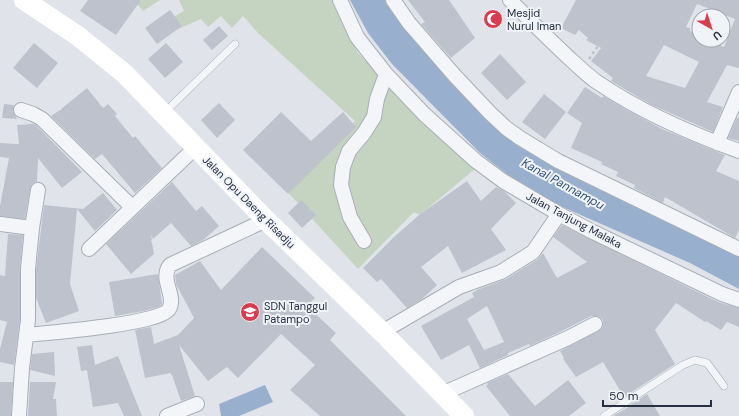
<svg xmlns="http://www.w3.org/2000/svg" width="739" height="416" font-family="'DM Sans',sans-serif">
  <rect width="100%" height="100%" fill="#e0e4ea"/>
  <!-- green -->
  <path fill="#c5d4c0" d="M140,0H160L143,11L137,4Z
    M179,0H336L357,52L428,125L476,168L420,215L414,212L358,269L284,188L355,121L258,33L243,16L232,28L221,16L208,27L201,19L176,30L168,20L184,11Z"/>
  <!-- water -->
  <path fill="#98b0cd" d="M350,0H389L487,115L739,254V289L690,263L558,205L525,188L480,153L392,64L368,33Z
    M265,385L273,402L239,416H221L219,404Z"/>
  <!-- building -->
  <path fill="#bdc2cd" fill-rule="evenodd" d="M88,0H141L116,35L80,11Z
    M408,0H449L475,38L451,58L421,24L425,22Z
    M576,0H739V68L727,65L707,102L723,107L713,132L652,105L611,81L613,78L591,61L601,48L586,40L588,38L579,30L575,35L561,28ZM697,4L735,19L724,47L709,40H699V35L690,31V28L686,27ZM664,45L699,62L685,88L646,76Z
    M170,10L182,26L157,44L145,28Z
    M219,26L228,36L212,50L203,40Z
    M34,43L58,63L37,88L13,68Z
    M166,43L183,62L165,78L148,59Z
    M500,54L526,82L507,100L481,73Z
    M585,87L602,98L603,96L627,110L662,129L725,155L716,171L739,181V230L735,238L665,197L663,203L634,188L635,185L616,176L618,172L601,164L602,162L571,148L582,123L567,113Z
    M87,88L103,108L108,104L117,114L115,116L133,138L135,136L162,168L135,193L102,154L95,159L51,116L60,110H62L61,109Z
    M544,94L566,112L545,139L522,122Z
    M219,103L235,120L217,138L201,120Z
    M4,104L14,105L13,111L17,119L2,118Z
    M281,112L311,141L343,112L356,127L288,194L243,150Z
    M737,118H739V141L728,138Z
    M33,124L37,126L82,172L62,188L38,158L37,182L32,184L30,189L25,219L0,216V206L9,158L0,157V143L19,144L17,125Z
    M467,181L481,201L496,187L504,191L516,203L491,229L506,250L462,273L448,246L421,267L437,285L422,299L407,308L381,279L377,282L363,268L393,238L419,215Z
    M172,182L196,211L202,206L219,226L203,240L191,246L171,223L153,239L151,235L152,240L151,241L152,243L154,254L131,274L106,244Z
    M103,193L117,210L95,231L77,209L70,284L79,311L46,323L36,298V269L44,205L83,209Z
    M301,200L316,215L302,228L288,213Z
    M562,225L718,302L739,308V327L727,322L721,330L706,321L705,322L676,303L655,330L675,364L624,397L603,362L576,377L563,359L564,358L560,351L602,329L603,325V320L600,317L596,316H591L564,330L530,346L529,344L508,353V355L480,368L469,345L441,360L421,326L474,297L472,293L479,289L506,279L538,259L543,253L557,278L587,262L553,237ZM487,306L504,342L484,350L467,319Z
    M8,234L23,235L20,269V319L14,365L0,362V349L7,322L0,320V275L5,276Z
    M262,247L315,298L307,306L336,333L330,340L406,416H320L290,390L315,365L281,334L238,378L227,367L208,381L179,345L195,396L181,401L172,375H171V373L145,378L135,330L151,327L154,344L178,335L194,318L176,284L175,275L200,261L221,290Z
    M158,274L162,304L158,307L144,311L115,316L109,282Z
    M92,345L95,365L118,356L142,416H124L118,403L93,407L87,370L81,371L77,347Z
    M54,352L55,376L30,370L32,354Z
    M508,374L535,406L568,380L586,403L569,416H510L486,386L488,384L487,383Z
    M0,382H13L11,416H0Z
    M30,382H56L53,399H56L57,416H28Z
    M647,394L660,416H613L630,406H629Z"/>
  <g fill="none" stroke-linecap="round" stroke-linejoin="round">
    <!-- lane casing -->
    <g stroke="#a8aeb8" stroke-width="8">
      <path id="lane" d="M164,113L235,44
        M604,416L683,365L695,360L707,363L724,386"/>
    </g>
    <!-- street casing -->
    <g stroke="#a8aeb8" stroke-width="16">
      <path id="street" d="M340,0L357,37L386,74L424,114L476,161L503,181L559,214L593,232L722,294L739,300
        M393,0L409,23L455,76L490,113L506,128L520,138L558,161L739,249
        M510,0C529,20 549,39 569,58C578,66 587,75 597,82C641,112 689,133 739,151
        M21,110L33,114L42,119L132,207
        M717,143L739,92
        M0,224L32,228
        M364,241L350,217L341,185L343,167L349,151L364,133L374,117L377,99L386,74
        M89,249L196,147
        M382,332L459,287L501,272L533,252L559,214
        M26,335C47,333 161,324 169,309C177,296 159,279 170,265L266,220
        M442,394L568,338L595,324
        M19,416L22,368L28,320V269L32,228L38,190
        M167,416L197,404"/>
    </g>
    <!-- path -->
    <path stroke="#bec2c9" stroke-width="2.5" stroke-dasharray="3 3" stroke-linecap="butt" d="M589,59L608,31L617,14L621,0"/>
    <!-- lane -->
    <use href="#lane" stroke="#f3f5f8" stroke-width="7"/>
    <!-- street -->
    <use href="#street" stroke="#f3f5f8" stroke-width="14"/>
    <!-- secondary -->
    <path stroke="#fff" stroke-width="20" d="M24,0L78,36L125,74L266,220L382,332L464,416"/>
  </g>
  <!-- icons -->
  <defs>
    <g id="mosque-disc" transform="scale(1)"><circle r="9.5" fill="#d83c4f" stroke="#f0f3f7"/><path d="M3.5-4.9A6 6 0 1 0 3.5 4.9A5 5 0 1 1 3.5-4.9Z" fill="#fff"/></g>
    <g id="school-disc" transform="scale(1)"><circle r="9.5" fill="#d83c4f" stroke="#f0f3f7"/><path d="M0-5L7-2L0 1L-7-2ZM-4 1L0 2.5L4 1V4Q0 6-4 4Z" fill="#fff"/></g>
  </defs>
  <g fill-rule="evenodd">
    <use href="#mosque-disc" x="493" y="19"/>
    <use href="#school-disc" x="250" y="312"/>
  </g>
  <g text-anchor="middle" stroke-width="4" stroke-linejoin="round" paint-order="stroke">
    <!-- poi labels -->
    <g font-size="11" fill="#273043" stroke="#f0f3f7" text-anchor="start">
      <text x="507" y="17">Mesjid<tspan x="507" dy="13">Nurul Iman</tspan></text>
      <text x="264" y="310">SDN Tanggul<tspan x="264" dy="13">Patampo</tspan></text>
    </g>
    <!-- street labels -->
    <g font-size="11" fill="#273043" stroke="#f0f3f7">
      <text transform="translate(249 202) rotate(45)" y="4">Jalan Opu Daeng Risadju</text>
      <text transform="translate(574 220) rotate(28)" y="4">Jalan Tanjung Malaka</text>
    </g>
    <!-- water labels -->
    <g font-size="12" font-style="italic" fill="#2e4e7a" stroke="#f0f3f7">
      <text transform="translate(563 184) rotate(29)" y="4">Kanal Pannampu</text>
    </g>
  </g>
  <!-- north arrow -->
  <g transform="translate(711 28) rotate(141)"><circle r="19" fill="#f0f3f7" stroke="#a0a5af"/>
  <path d="M0-3L7 15L0 10L-7 15Z" fill="#d83c4f"/>
  <text y="-6" font-size="11" font-weight="bold" text-anchor="middle" fill="#273043">U</text>
  </g>
  <!-- scale -->
  <path d="M603 400v6h108v-6" fill="none" stroke="#273043" stroke-width="2"/>
  <text x="609" y="400" font-size="12" fill="#273043" stroke="#f0f3f7" stroke-width="3" paint-order="stroke">50 m</text>
</svg>
